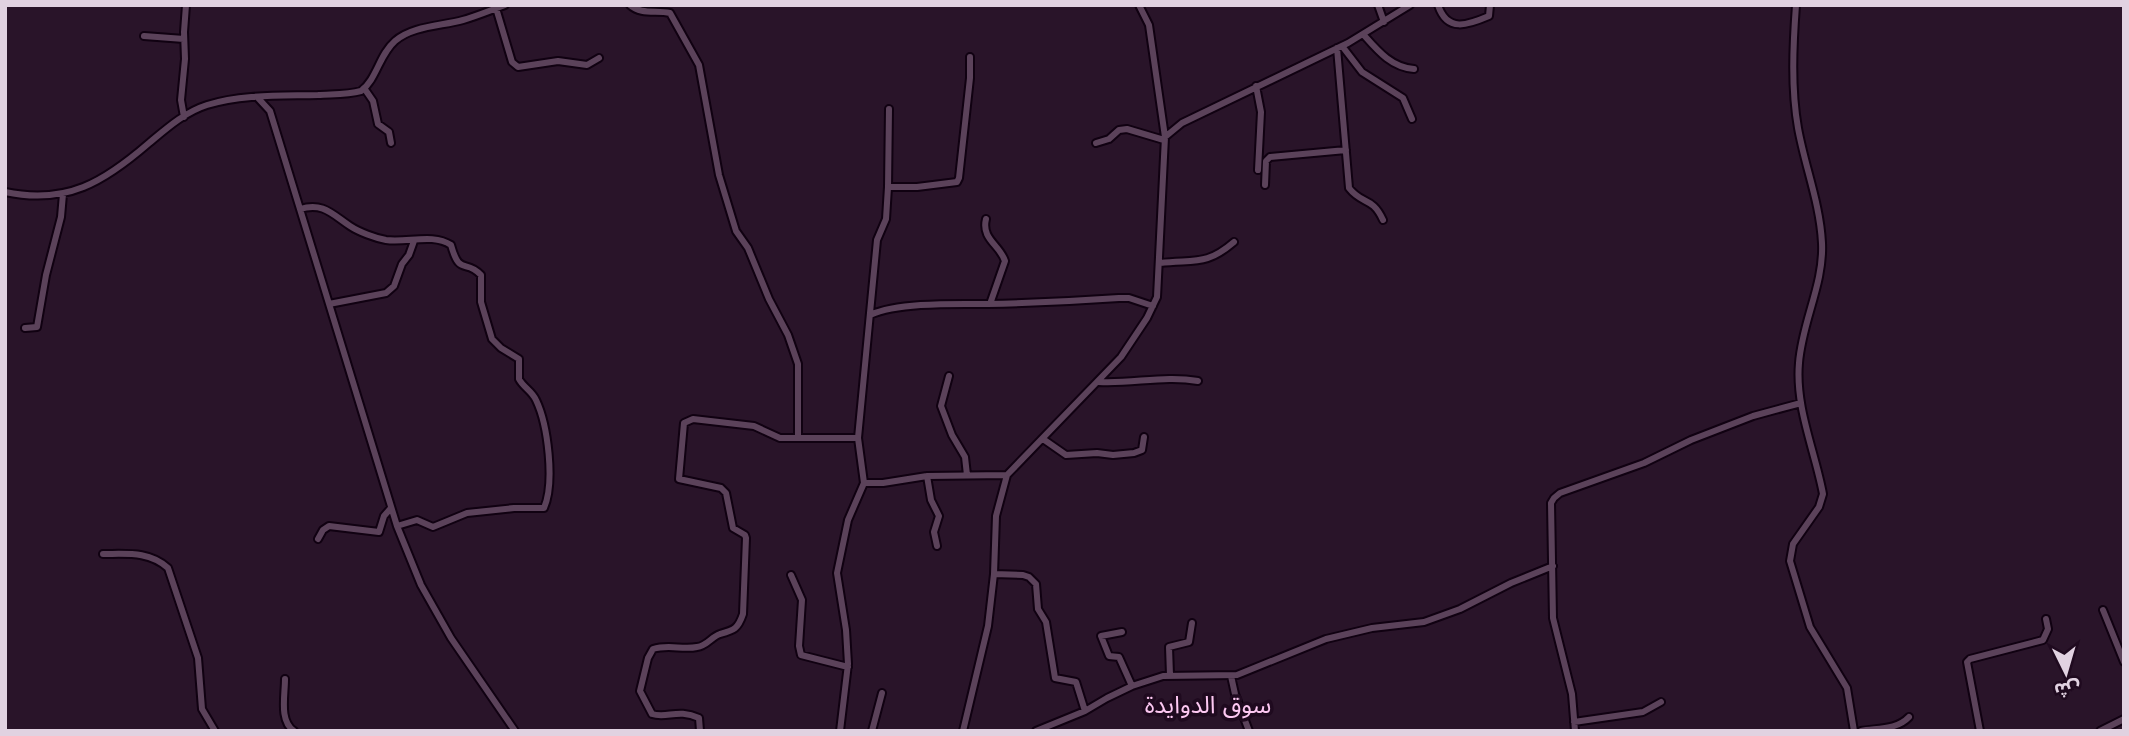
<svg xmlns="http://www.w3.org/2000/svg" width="2129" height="736" font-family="Jost,'Noto Sans Arabic',sans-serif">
  <rect width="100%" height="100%" fill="#291429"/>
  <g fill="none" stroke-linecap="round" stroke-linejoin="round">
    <!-- minor casing -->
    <g stroke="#100111" stroke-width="10">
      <path id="minor" d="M630,5C641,15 656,10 670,13L699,65L719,175L736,231L748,248L769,299L788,335L798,364V438
        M1378,5L1384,22
        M1438,5C1447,33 1468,25 1489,16L1490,5
        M1796,5C1793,46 1791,88 1798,128C1805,167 1820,203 1822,243C1824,284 1802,322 1799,363C1795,407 1815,451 1823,494L1819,507L1793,544L1790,561L1810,627L1847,688L1854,731
        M496,8L512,62L518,67L558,61L587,65L599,58
        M1363,34C1378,51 1391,67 1414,69
        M144,36L184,39
        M1342,46L1362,72L1403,98L1412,119
        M1337,48L1349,188C1362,205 1372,196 1383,220
        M1256,86L1261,112L1258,170
        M364,88L373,101L378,124L389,132L391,143
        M258,98L270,111L397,526L421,585L451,638L515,731
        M184,117L181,100L185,59L184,32L186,5
        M1165,137L1182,123L1348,43L1410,5
        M1096,143L1109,139L1119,130L1127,129L1164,140
        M1265,185L1266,161L1270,157L1346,150
        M888,187L889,109
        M5,192C67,205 104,182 149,143C167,128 185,112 207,105C242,94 282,96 318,95C332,94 347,95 361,91C377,79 379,55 395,41C412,26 441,26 463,20C477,16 491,10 505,5
        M300,209C323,202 332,214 350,226C359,232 375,238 386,240C407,243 433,233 451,245C460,277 465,258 481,275V302L492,339L501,348L519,359V379C523,387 532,391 536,400C548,425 555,483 544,508H514L467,513L433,527L417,520L397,526
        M986,219C981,239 1000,245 1005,261L990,304
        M1160,263C1195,259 1206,266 1234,242
        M329,304L386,293L394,286L402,264L409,255L414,241
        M870,315C899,302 956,304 988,304C1032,303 1076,301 1119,298H1129L1153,306
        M25,328L37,327L46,275L61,217L63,194
        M949,376L941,406L952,435L965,457L967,475
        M1099,382C1132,384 1165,375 1198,381
        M1043,439L1066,455L1097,453L1113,455L1134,453L1142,450L1144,437
        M927,476L931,500L939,516L934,532L937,546
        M864,483H883L927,476L1007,475
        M318,539L323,530L329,526L379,532L384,516L391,508
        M103,554C127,554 149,551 168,568L198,658L202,709L215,731
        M994,574L1023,575L1029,577L1036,584L1038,609L1046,622L1055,678L1076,682L1085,711
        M791,575L802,600L799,646L801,655L848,667
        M2103,610L2124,662
        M1122,632L1101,636L1109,656L1119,657L1132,686
        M1170,675L1169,647L1189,642L1192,623
        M1231,676L1235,694L1249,731
        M285,679C285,696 279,721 294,731
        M1574,722L1643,712L1661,702
        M700,731L699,718C678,708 667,719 652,714L640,691L648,658L653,649C669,644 682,650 697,647C707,646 711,637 720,634C734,630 738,629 743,614L746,538L745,535L733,528L726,493L721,488L679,479L684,423L693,419L754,426L780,438H858
        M840,731L848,664L846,630L837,573L848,520L864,483L858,438L877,240L886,219L888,187H917L957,182L959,178L970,78V57
        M872,731L882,693
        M963,731L988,626L994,574L996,516L1007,475L1121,357L1147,318L1157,297L1165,137L1149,25L1139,5
        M1036,731L1085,711L1107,698L1132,686L1163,676L1237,675L1326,639L1372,628L1424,622L1460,609L1511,583L1553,566
        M1575,731L1572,694L1553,618L1551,503L1554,498L1560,493L1644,463L1691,440L1753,416L1801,403
        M1861,731C1877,728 1897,730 1909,717
        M1980,731L1967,662L1970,659L2043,640L2048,629L2046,619
        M2100,731L2124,719"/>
    </g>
    <!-- minor -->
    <use href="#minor" stroke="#5b425a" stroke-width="6"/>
  </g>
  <g text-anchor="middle" stroke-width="7" stroke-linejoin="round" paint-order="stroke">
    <!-- quarter labels -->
    <g font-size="24" fill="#fdc8f2" stroke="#1f0a1f">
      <text x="1208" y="713">سوق الدوايدة</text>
    </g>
  </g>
  <!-- border -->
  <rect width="2129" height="736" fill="none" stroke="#e1d2e1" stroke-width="14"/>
  <!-- north arrow -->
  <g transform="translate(2066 673) rotate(175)" stroke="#1f0a1f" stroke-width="5" paint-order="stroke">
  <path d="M0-5L12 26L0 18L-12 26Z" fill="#e1d2e1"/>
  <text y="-10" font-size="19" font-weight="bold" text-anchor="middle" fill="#e1d2e1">ش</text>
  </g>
</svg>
